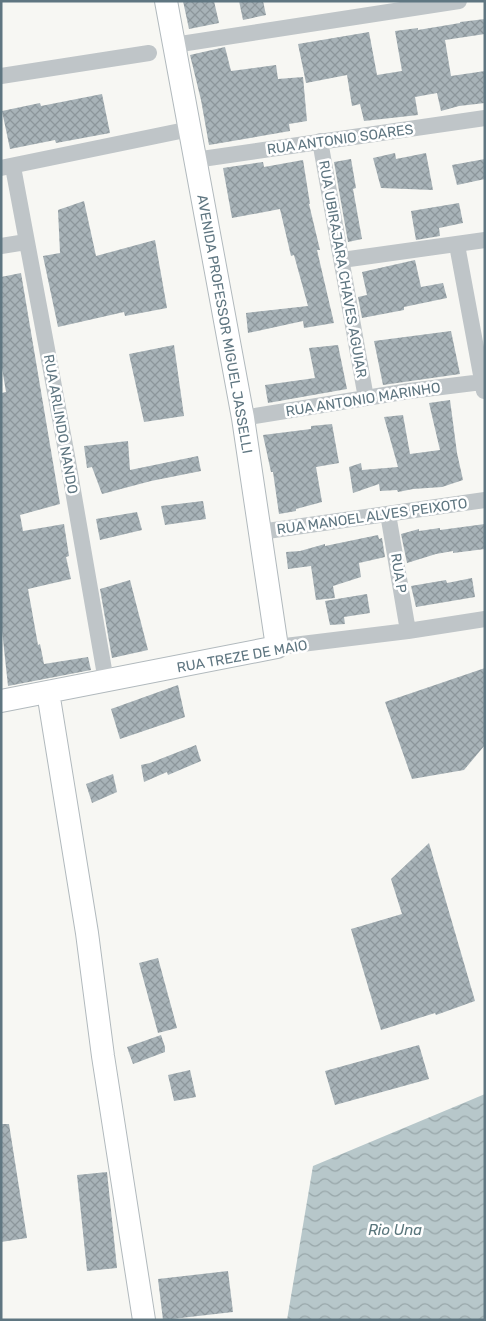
<svg xmlns="http://www.w3.org/2000/svg" width="486" height="1321" font-family="Rubik,sans-serif">
  <defs>
    <pattern id="water-waves" width="16" height="10" patternUnits="userSpaceOnUse" patternTransform="scale(1.25)"><rect width="16" height="10" fill="#b7c7ca"/><path d="M0 5q4-4 8 0t8 0" fill="none" stroke="#98a6a9"/></pattern>
    <pattern id="building-cross-hatch" width="8" height="8" patternUnits="userSpaceOnUse" patternTransform="scale(1.25)"><rect width="8" height="8" fill="#a8b3b8"/><path d="M0 0l8 8M0 8l8-8" fill="none" stroke="#8c969b"/></pattern>
  </defs>
  <rect width="100%" height="100%" fill="#f7f7f3"/>
  <!-- water -->
  <path fill="url(#water-waves)" d="M485,1094V1320H287L313,1166Z"/>
  <!-- building -->
  <path fill="url(#building-cross-hatch)" d="M183,1H214L219,23L189,29Z
    M239,1H263L266,15L243,20Z
    M485,19V34L445,40L451,76L485,71V103L459,106L441,111L437,93L415,97L418,115L364,121L360,104L352,106L347,75L306,83L298,44L369,32L377,75L402,71L395,31L418,28V30L460,23V22Z
    M225,47L231,71L276,65L278,79L303,77L307,121L289,124L290,131L209,145L201,100L190,55Z
    M102,94L110,133L56,143L55,140L10,149L2,111L40,103L41,106Z
    M395,153L396,159L426,153L433,190L381,188L373,158Z
    M351,159L356,188L353,189L362,239L348,242L334,162Z
    M485,159V179L457,185L452,165Z
    M303,160L310,204H309L320,250H317L334,323L304,328L303,321L248,333L246,313L308,306L294,255L291,256L280,209L232,218L223,168L263,162L264,167Z
    M84,201L96,256L155,240L167,308L125,316L124,312L58,327L43,256L60,253L58,210Z
    M459,203L463,223L439,228L440,236L416,240L411,211Z
    M415,260L421,287L443,283L447,298L404,307V310L362,318L358,297L367,295L362,272Z
    M21,273L60,504L20,515L23,531L64,524L69,556L66,557L71,579L28,589L38,645L40,644L44,664L88,657L91,670L8,686L1,621V393L6,392L1,362V277Z
    M451,331L460,374L383,385L374,341Z
    M174,345L184,416L144,422L129,354Z
    M338,345L347,389L268,403L265,385L315,378L309,348Z
    M450,400L457,453L463,480L442,487L413,489L398,492L397,490L380,491L379,484L353,493L349,467L361,463L362,470L398,467L384,417L403,415L410,454L440,450L429,403Z
    M332,424L339,463L316,467L322,502L296,509V511L279,514L273,472H271L263,435L311,429V426Z
    M128,441L130,470L198,456L201,471L151,481L102,494L92,467L87,468L84,446Z
    M203,501L206,519L165,525L161,506Z
    M137,512L142,530L100,540L96,519Z
    M485,524V549L453,553V551L436,554L407,563L401,534L419,529V531L440,528V530Z
    M378,535L379,539L382,538L385,557L359,563L361,577L333,586L335,598L316,600L311,566L288,569L286,552L300,551L325,544V546Z
    M472,578L475,597L416,607L411,586L446,580L447,583Z
    M130,580L148,650L112,658L100,589Z
    M367,594L370,613L344,617L345,624L330,625L325,601Z
    M485,668V745L464,770L412,779L385,702Z
    M178,685L185,717L120,739L111,709Z
    M196,745L201,761L168,775L167,772L144,782L141,765L150,763Z
    M113,774L117,792L92,803L86,784Z
    M429,843L475,1001L436,1015L435,1013L381,1030L351,929L402,914L391,879Z
    M158,958L177,1028L158,1033L139,963Z
    M161,1035L165,1047V1052L133,1064L127,1047Z
    M419,1045L429,1079L335,1105L325,1071Z
    M190,1070L196,1097L174,1101L168,1075Z
    M1,1124H9L27,1238L1,1242Z
    M107,1172L117,1268L87,1271L77,1175Z
    M228,1271L233,1312L163,1320L158,1279Z"/>
  <g fill="none" stroke-linecap="round" stroke-linejoin="round">
    <!-- secondary casing -->
    <g stroke="#b1b9bd" stroke-width="24">
      <path id="secondary" d="M48,692L87,933L103,1056L144,1320
        M1,701L277,647L243,418L166,1"/>
    </g>
    <!-- street -->
    <path stroke="#bfc5c8" stroke-width="16" d="M174,45L459,1
      M1,76L149,53
      M320,141L366,398
      M195,160L485,118
      M13,167L67,456L106,681
      M1,168L190,129
      M457,245L484,391
      M1,246L26,242
      M342,260L485,240
      M243,418L409,391L482,382
      M388,514L408,631
      M260,532L485,500
      M277,647L408,631L485,619"/>
    <!-- secondary -->
    <use href="#secondary" stroke="#fff" stroke-width="22"/>
  </g>
  <g text-anchor="middle" stroke-width="5" stroke-linejoin="round" paint-order="stroke">
    <!-- street labels -->
    <g font-size="14" fill="#5f7681" stroke="#fff">
      <text transform="translate(340 139) rotate(-8)" y="5">RUA ANTONIO SOARES</text>
      <text transform="translate(343 269) rotate(80)" y="5">RUA UBIRAJARA CHAVES AGUIAR</text>
      <text transform="translate(225 324) rotate(80)" y="5">AVENIDA PROFESSOR MIGUEL JASSELLI</text>
      <text transform="translate(363 399) rotate(-9)" y="5">RUA ANTONIO MARINHO</text>
      <text transform="translate(61 424) rotate(80)" y="5">RUA ARLINDO NANDO</text>
      <text transform="translate(372 516) rotate(-8)" y="5">RUA MANOEL ALVES PEIXOTO</text>
      <text transform="translate(399 573) rotate(81)" y="5">RUA P</text>
      <text transform="translate(242 656) rotate(-10)" y="5">RUA TREZE DE MAIO</text>
    </g>
    <!-- water labels -->
    <g font-size="15" font-style="italic" fill="#5a767c" stroke="#fff">
      <text x="395" y="1235">Rio Una</text>
    </g>
  </g>
  <!-- border -->
  <rect width="486" height="1321" fill="none" stroke="#5f7681" stroke-width="5"/>
</svg>
